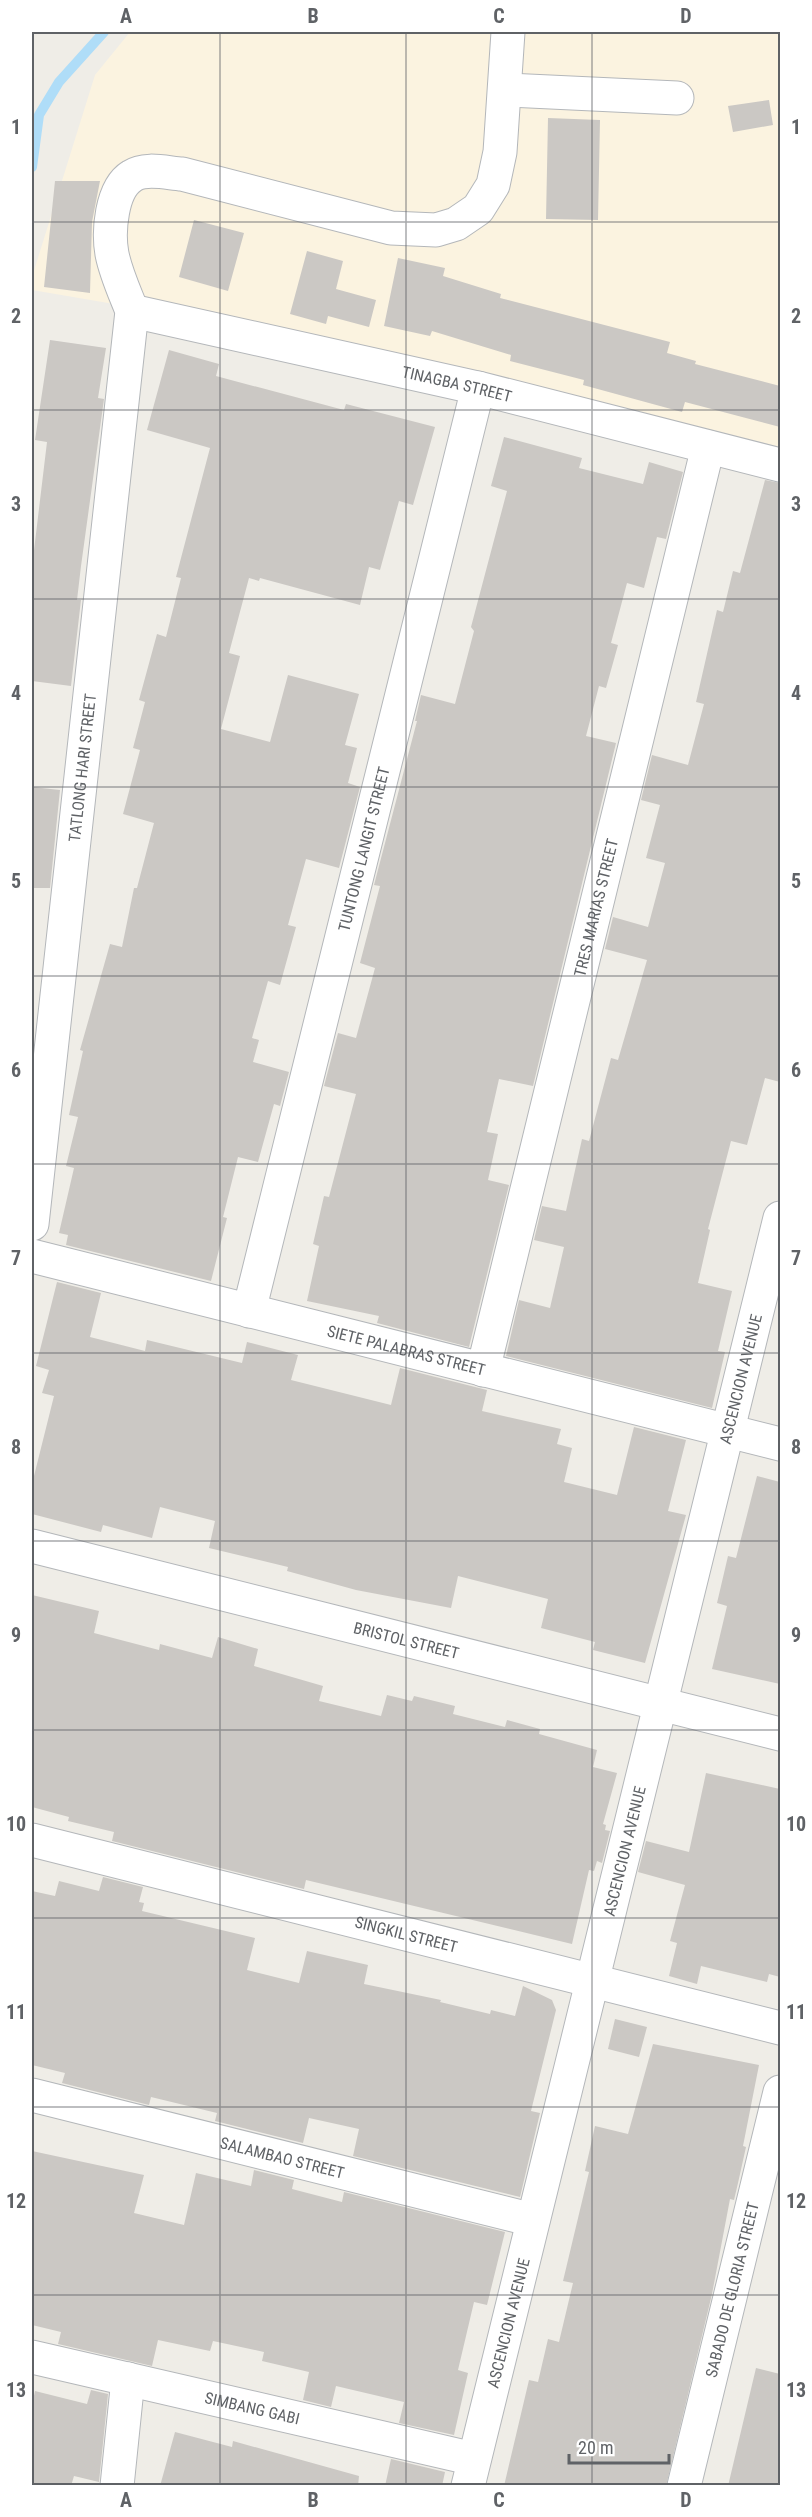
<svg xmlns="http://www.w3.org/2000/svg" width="812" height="2517" font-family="'Roboto Condensed',sans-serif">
  <rect width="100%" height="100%" fill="#efede7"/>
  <!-- commercial -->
  <path fill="#fbf3e0" d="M130,32H780V447L389,351L32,290V277L95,75Z"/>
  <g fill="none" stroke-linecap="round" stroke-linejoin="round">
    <!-- stream -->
    <path stroke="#afddf8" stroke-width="10" d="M32,167L39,115L59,82L104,32"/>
  </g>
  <!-- building -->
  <path fill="#cbc8c4" d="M769,100L773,125L733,132L728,106Z
    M548,118L600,120L598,220L546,219Z
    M55,181H100L92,222L90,293L44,287Z
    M194,220L244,233L228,291L179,277Z
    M307,251L343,261L336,289L376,300L369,327L328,316L326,324L290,314Z
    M398,258L445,268L443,276L501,294L500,298L670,342L667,353L696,361L695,364L780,386V427L685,402L682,412L583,385L584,380L510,361L511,355L432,331L430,336L384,326Z
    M50,340L106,348L98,398L104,399L81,566L77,600H81L71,686L32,681V567L47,442L35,440Z
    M169,350L219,364L216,376L344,410L346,404L435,427L413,505L399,501L380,570L369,567L360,605L260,578L259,581L249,578L229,653L240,656L221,729L270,742L288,675L359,694L345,745L357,748L348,783L360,787L339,868L306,859L288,925L296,927L280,985L268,981L252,1038L259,1040L253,1062L289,1072L280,1106L274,1104L258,1162L238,1157L223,1217L227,1218L211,1281L66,1245L68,1235L59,1233L74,1168L66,1166L78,1117L69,1115L83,1051L80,1050L110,944L122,947L134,888H137L154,823L123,814L140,750L133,748L145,702L139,700L157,634L166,637L181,578L176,577L210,448L147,430Z
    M504,437L582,458L579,468L643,484L649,462L683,472L666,539L657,537L644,588L627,583L611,643L618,645L606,688L599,686L586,736L616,743L533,1086L499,1079L487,1132L498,1134L488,1180L509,1185L469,1347L377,1323L379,1316L307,1301L319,1246L313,1244L324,1196L329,1197L356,1094L324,1086L338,1033L356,1038L375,968L360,963L380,886L374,885L417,721H415L421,695L455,704L474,631L471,627L507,491L491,486Z
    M765,480L780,483V1082L765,1078L747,1145L731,1141L708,1229L710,1230L698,1283L732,1291L718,1351L725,1352L712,1408L506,1356L519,1300L550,1308L564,1247L534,1240L542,1206L566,1211L582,1139L589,1141L611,1058L618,1060L647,960L605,949L613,917L648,927L665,863L646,858L660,805L641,800L652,755L688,765L704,704L696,702L717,610L723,612L733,571L740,573Z
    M32,787L60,790L50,888H32Z
    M57,1282L101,1293L90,1337L145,1351L147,1340L242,1363L247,1342L298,1355L291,1380L391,1405L400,1368L487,1390L482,1411L561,1429L557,1444L572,1448L564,1482L617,1495L634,1427L686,1440L668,1511L686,1515L645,1663L593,1650L595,1642L541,1628L548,1599L458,1576L451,1608L356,1590L287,1571L288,1567L209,1548L215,1521L160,1507L152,1538L103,1525L101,1532L32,1514V1484L54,1396L42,1393L49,1370L36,1366Z
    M757,1476L780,1482V1684L712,1669L727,1606L717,1603L728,1556L736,1558Z
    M32,1595L99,1611L94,1633L159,1650L160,1644L212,1658L218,1637L258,1649L254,1666L323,1686L319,1701L381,1716L387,1695L412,1701L414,1696L455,1706L453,1714L505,1727L507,1720L540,1729L539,1734L597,1750L593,1767L617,1773L603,1824L606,1825L605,1830L610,1831L602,1863L597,1861L594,1871L589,1870L572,1944L306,1880L304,1889L112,1841L114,1832L68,1821L69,1817L32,1807Z
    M706,1773L780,1789V1977L769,1974L767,1982L701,1966L697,1984L669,1976L677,1943L670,1941L685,1885L638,1872L646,1841L689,1852Z
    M103,1877L143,1887L139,1902L144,1903L142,1911L255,1938L247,1970L299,1983L307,1951L368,1965L364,1984L441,2000L440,2002L490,2014L491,2010L515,2016L523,1986L552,2000L556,2010L531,2111L540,2113L520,2197L353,2156L359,2129L309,2118L303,2143L215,2121L217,2113L151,2097L149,2105L62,2083L65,2073L32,2065V1891L55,1896L59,1881L99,1891Z
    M615,2019L647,2027L639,2057L608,2049Z
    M653,2044L759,2065L743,2146L746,2147L738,2183L734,2200L730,2199L712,2294L666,2486H504L529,2380L538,2382L548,2339L559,2342L573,2283L563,2281L589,2172L585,2171L595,2126L628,2134Z
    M32,2151L144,2175L134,2213L184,2225L196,2173L251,2186L254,2170L294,2180L292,2189L342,2202L344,2192L505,2232L487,2305L474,2302L458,2370L468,2373L454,2435L399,2423L404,2402L336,2386L331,2407L303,2400L309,2372L262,2361L264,2352L213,2341L210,2351L158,2340L152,2366L58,2344L61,2332L32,2325Z
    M756,2368L780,2374V2486H728Z
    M91,2390L108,2394L99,2482L74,2476L71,2486H32V2405L35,2391L87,2404Z
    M175,2432L232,2447L233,2441L359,2476L358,2486H160Z
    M391,2459L445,2472L442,2486H385Z"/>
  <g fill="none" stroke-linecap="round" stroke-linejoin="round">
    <!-- minor casing -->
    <g stroke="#b4b7ba" stroke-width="35">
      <g id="minor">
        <path d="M506,90L677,98"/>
        <path id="s1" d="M132,311L478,388L780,465"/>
        <path id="s2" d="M32,1224L132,311C125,293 116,274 112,254C108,232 111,189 132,176C145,167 167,173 182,174L391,228L436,230L456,224L478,209L493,185L500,152L508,32"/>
        <path id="s3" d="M32,1256L780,1444"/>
        <path id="s4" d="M249,1311L478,388"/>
        <path id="s5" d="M483,1370L708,447"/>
        <path id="s6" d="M32,1546L780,1734"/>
        <path id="s7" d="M32,1840L780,2028"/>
        <path id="s8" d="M32,2095L533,2220"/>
        <path id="s9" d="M32,2357L474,2459"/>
        <path d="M117,2486L128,2379"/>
        <path id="s10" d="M468,2486L780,1218"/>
        <path id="s11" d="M684,2486L780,2092"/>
      </g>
    </g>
    <!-- minor -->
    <use href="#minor" stroke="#fff" stroke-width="33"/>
  </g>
  <!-- grid -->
  <path fill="none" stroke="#5f6266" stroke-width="1.5" stroke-opacity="0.55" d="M220,32V2486M406,32V2486M592,32V2486M32,222H780M32,410H780M32,599H780M32,787H780M32,976H780M32,1164H780M32,1353H780M32,1541H780M32,1730H780M32,1918H780M32,2107H780M32,2295H780"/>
  <g text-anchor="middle" stroke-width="4.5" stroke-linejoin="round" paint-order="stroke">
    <!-- street labels -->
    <g font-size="16" fill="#5f6266" stroke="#fff">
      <text dy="6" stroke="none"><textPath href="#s1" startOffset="333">TINAGBA STREET</textPath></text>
      <text dy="6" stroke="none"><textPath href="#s2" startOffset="459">TATLONG HARI STREET</textPath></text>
      <text dy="6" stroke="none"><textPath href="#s4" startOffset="476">TUNTONG LANGIT STREET</textPath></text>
      <text dy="6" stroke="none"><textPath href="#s5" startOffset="476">TRES MARIAS STREET</textPath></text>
      <text dy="6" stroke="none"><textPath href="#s3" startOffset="386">SIETE PALABRAS STREET</textPath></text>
      <text dy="6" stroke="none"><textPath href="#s10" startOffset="1140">ASCENCION AVENUE</textPath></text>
      <text dy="6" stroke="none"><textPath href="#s6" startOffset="386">BRISTOL STREET</textPath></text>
      <text dy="6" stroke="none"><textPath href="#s10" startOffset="654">ASCENCION AVENUE</textPath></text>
      <text dy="6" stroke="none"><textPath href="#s7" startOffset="386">SINGKIL STREET</textPath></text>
      <text dy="6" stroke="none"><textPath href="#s8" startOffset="258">SALAMBAO STREET</textPath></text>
      <text dy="6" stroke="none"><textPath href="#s11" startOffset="202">SABADO DE GLORIA STREET</textPath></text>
      <text dy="6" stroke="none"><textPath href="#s10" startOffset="168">ASCENCION AVENUE</textPath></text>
      <text dy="6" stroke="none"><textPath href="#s9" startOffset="226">SIMBANG GABI</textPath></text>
    </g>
  </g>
  <!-- border -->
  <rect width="812" height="2517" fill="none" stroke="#ffffff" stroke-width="66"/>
  <!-- scale -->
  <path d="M569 2454v9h100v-9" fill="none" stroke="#5f6266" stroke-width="3"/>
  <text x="578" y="2454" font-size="18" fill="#5f6266" stroke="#ffffff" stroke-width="4.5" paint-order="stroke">20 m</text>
  <rect x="33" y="33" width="746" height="2451" fill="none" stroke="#5f6266" stroke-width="2"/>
  <g font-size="20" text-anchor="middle" font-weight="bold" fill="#5f6266">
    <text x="126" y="23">A</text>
    <text x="313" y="23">B</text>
    <text x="499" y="23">C</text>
    <text x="686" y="23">D</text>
    <text x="16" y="134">1</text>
    <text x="796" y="134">1</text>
    <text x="16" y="323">2</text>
    <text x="796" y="323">2</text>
    <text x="16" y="511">3</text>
    <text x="796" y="511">3</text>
    <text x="16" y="700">4</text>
    <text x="796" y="700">4</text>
    <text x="16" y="888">5</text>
    <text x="796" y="888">5</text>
    <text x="16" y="1077">6</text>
    <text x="796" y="1077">6</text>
    <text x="16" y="1265">7</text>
    <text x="796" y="1265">7</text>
    <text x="16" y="1454">8</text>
    <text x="796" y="1454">8</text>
    <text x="16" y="1642">9</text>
    <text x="796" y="1642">9</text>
    <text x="16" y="1831">10</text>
    <text x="796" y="1831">10</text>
    <text x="16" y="2019">11</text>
    <text x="796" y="2019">11</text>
    <text x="16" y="2208">12</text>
    <text x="796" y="2208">12</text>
    <text x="16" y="2397">13</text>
    <text x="796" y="2397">13</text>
    <text x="126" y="2507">A</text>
    <text x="313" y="2507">B</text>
    <text x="499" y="2507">C</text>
    <text x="686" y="2507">D</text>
  </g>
</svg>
